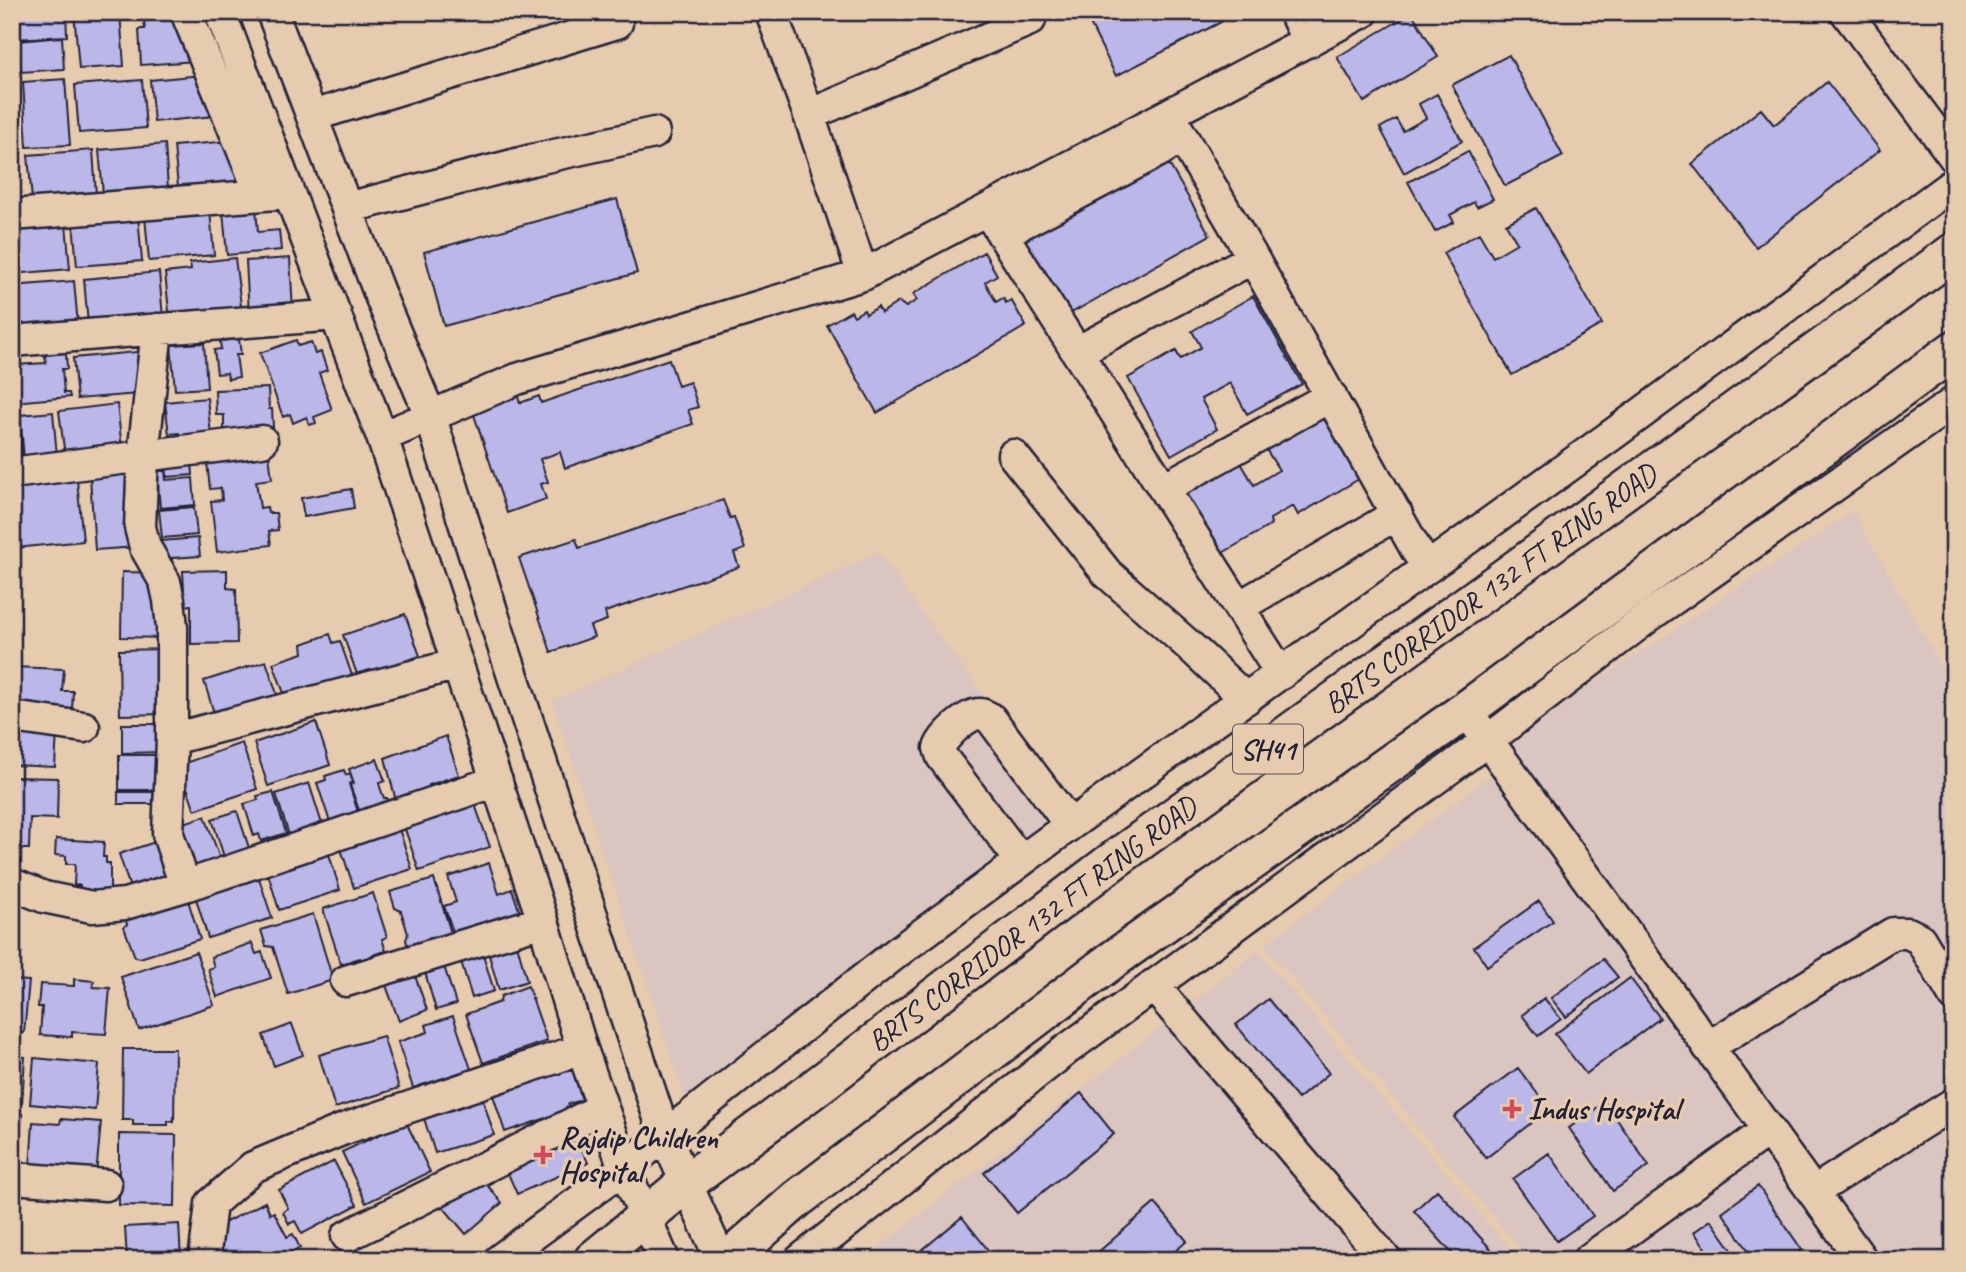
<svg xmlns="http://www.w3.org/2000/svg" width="1966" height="1272" font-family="Caveat,sans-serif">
  <rect width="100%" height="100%" fill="#e7cbae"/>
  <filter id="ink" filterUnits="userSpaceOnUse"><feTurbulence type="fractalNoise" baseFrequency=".0143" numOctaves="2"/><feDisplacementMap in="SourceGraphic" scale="14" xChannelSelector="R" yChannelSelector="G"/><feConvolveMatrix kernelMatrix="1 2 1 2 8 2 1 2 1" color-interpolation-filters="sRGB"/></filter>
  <g filter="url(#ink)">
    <!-- built -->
    <path fill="#dac5c0" d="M1853,512L1954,689V1260H1870L1502,743Z
      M878,553L1070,812L686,1102L552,701Z
      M1497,771L1848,1260H1530L1264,945Z
      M1258,951L1519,1260H862Z"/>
    <!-- building -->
    <path fill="#bbb8e9" stroke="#22223b" stroke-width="2" d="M13,12H66L67,36L15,39Z
      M74,12H120L124,66L79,69Z
      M143,12H184L196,61L141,65L139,29H145Z
      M1084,12H1215L1221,22L1116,76Z
      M1412,13L1438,57L1364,102L1337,57Z
      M62,37L64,69L21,72L18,41Z
      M1509,55L1563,156L1505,186L1452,85Z
      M212,74L214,116L154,122L150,80Z
      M65,79L70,145L27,147L23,82Z
      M142,80L146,128L79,133L75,85Z
      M1827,82L1880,150L1756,247L1692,164L1761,109L1774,125Z
      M1437,94L1462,141L1404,173L1380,128L1396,119L1403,131L1426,118L1419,104Z
      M242,140L246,181L178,187L174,146Z
      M165,144L168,188L103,194L99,150Z
      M93,150L96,195L32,200L28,155Z
      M1161,150L1210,235L1066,316L1019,231Z
      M1468,151L1493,199L1477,207L1474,202L1450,215L1454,222L1435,232L1408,182Z
      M617,199L637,273L444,326L424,252Z
      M256,208L258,232L279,230L281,250L227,255L223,211Z
      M1536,208L1602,324L1512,375L1443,253L1479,233L1493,257L1517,243L1506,224Z
      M210,211L214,255L149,261L145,216Z
      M138,216L142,261L77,266L73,222Z
      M66,224L70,269L12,274V229Z
      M984,252L997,275L985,282L996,302L1003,298L1006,303L1011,300L1026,326L877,413L827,325L851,311L854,316L864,310L866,314L878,307L881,313L899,302L906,307L917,300L913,294Z
      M235,258L242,314L170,321L165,273L191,270L190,263Z
      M290,258L293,312L249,314L246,261Z
      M159,272L163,318L88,325L84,279Z
      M74,281L78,325L14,330L12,286Z
      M1253,296L1302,384L1247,414L1230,383L1201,399L1217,429L1171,455L1128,378L1176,351L1180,359L1201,347L1192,331Z
      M239,339L241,355H236L239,377L228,379L227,373L217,374L214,350L221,349L220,341Z
      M296,340L298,346L311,342L315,354L321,352L327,370L319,373L332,410L314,417L316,423L309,425L307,417L293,423L290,414L283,417L260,353Z
      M204,343L207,388L175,390L171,345Z
      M147,351L151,393L77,399L73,358Z
      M12,353L14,365L46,363L45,355L66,353L67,369H62L64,393H69L70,397L12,402Z
      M669,359L678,386L690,382L698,407L688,410L693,424L565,468L560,452L540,459L548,482L541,484L546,499L507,513L472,409L517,394L520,403L539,396L541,403Z
      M268,388L269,409H272L273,427L238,428L239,435H224V415H216L215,390Z
      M207,398L211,435L179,438V433L169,434L165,402Z
      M117,404L122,449L65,456L59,411Z
      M53,412L57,456L24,459L20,415Z
      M1321,413L1359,479L1298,515L1293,506L1270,519L1271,525L1219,555L1181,489L1237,456L1254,485L1279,470L1264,446Z
      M19,415L22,461L12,462V416Z
      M269,454L272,479L256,481L260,508L267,507L268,513H276L278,530L269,531L271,545L217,552L211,501L222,500L221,488L210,489L207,462Z
      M192,461L193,475L167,477L166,463Z
      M157,471H165L166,480L193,478L195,505L160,508Z
      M133,474L138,547L95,550L90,477Z
      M77,480L83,541L16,548L12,487Z
      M351,489L354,508L304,517L301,498Z
      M723,500L730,518L734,517L745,549L734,553L739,567L605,612L607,620L590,626L594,637L551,652L519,558L576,539L579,548Z
      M194,507L197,535L162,538L159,510Z
      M198,538L200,556L172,558V564L163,565L161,541Z
      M227,570V588L236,589L237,643L191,644V605L178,606V589H184L183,571Z
      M122,572L168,573L167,638L121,637Z
      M405,614L420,656L358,677L343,635Z
      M330,634L333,643L340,641L355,684L289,707L273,663L303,653L302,644Z
      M165,649L166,714L120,715L119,650Z
      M266,661L281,706L218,726L204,681Z
      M12,667L64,669L62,691H73L72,710L12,707Z
      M316,722L330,765L268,786L254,743Z
      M122,724H167V752L122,753Z
      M12,728L57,731L55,767L12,765Z
      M446,736L459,775L429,785L428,791L396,801L385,758Z
      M242,743L257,789L195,810L179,765Z
      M119,755H167V790H119Z
      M377,759L385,781L379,783L380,787L384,798H387L389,803L360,813L350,785L354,783L349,769Z
      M344,770L346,775L350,773L353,782L349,784L359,815L331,825L317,783L326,780L325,776Z
      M12,777L58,778L57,819L30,818L29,849H12Z
      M309,783L322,824L289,835L276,794Z
      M118,792H164V804H118Z
      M273,792L286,833L261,841L259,834L254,836L244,804L258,800L257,796Z
      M474,802L490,847L419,871L404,826Z
      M237,811L250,851L225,860L212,819Z
      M205,816L220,859L191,870L175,826Z
      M399,829L412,869L354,888L341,849Z
      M167,838L178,873L130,888L119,854Z
      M56,839L104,842L103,857H106V863H110V898L80,896V885H74L75,864H66V856L55,855Z
      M328,851L340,890L279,910L267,870Z
      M489,863L499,894L512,889L520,913L454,934L444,906L456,902L448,877Z
      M257,872L272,918L208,938L194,892Z
      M434,879L452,936L410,954L406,940L408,934L401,911L395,908L390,892Z
      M373,893L387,937L382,939L386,951L372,955L373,959L362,963L360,958L341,964L323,909Z
      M187,897L200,939L140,958L135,957L124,927L127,924L124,916Z
      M1539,901L1553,921L1487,966L1474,947Z
      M313,914L333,980L288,994L273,947L266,946L261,930Z
      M514,933L527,981L499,990L485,941Z
      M252,943L256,954L262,952L271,978L217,997L208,969L214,967L211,957Z
      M482,951L494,991L472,998L460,958Z
      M196,952L214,1005L139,1030L121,977Z
      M1603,959L1618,977L1566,1017L1551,998Z
      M443,963L456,1004L436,1010L424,969Z
      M412,967L427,1010L399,1021L383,977Z
      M1630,978L1660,1018L1586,1074L1555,1034Z
      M74,979L94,981L93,987L110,988L106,1034L72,1032V1037L40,1035L42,1007H38L40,984L74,986Z
      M12,980L29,981L24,1033L12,1032Z
      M528,986L547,1041L483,1063L466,1014L500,1002L501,996Z
      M1544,998L1561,1019L1538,1036L1522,1015Z
      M1268,999L1329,1073L1298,1099L1236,1025Z
      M453,1016L471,1069L413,1088L398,1042L428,1032L426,1025Z
      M292,1024L303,1055L274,1066L263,1035Z
      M383,1036L399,1088L335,1108L319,1055Z
      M123,1049H175L174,1122L168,1121V1125H133V1120H122Z
      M12,1056L25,1057L22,1103L12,1102Z
      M34,1058L99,1064L95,1110L30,1104Z
      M571,1066L582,1100L568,1104L570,1110L505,1132L490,1086Z
      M1518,1068L1549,1109L1486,1158L1454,1117Z
      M480,1090L494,1135L435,1153L421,1109Z
      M1081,1093L1114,1134L1017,1213L984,1173Z
      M1605,1102L1649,1166L1613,1191L1569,1128Z
      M12,1113L22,1114L19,1163L12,1162Z
      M61,1119L101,1122L96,1175L30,1169L33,1122L60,1124Z
      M570,1121L588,1163L517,1194L499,1153Z
      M406,1122L430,1172L366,1203L342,1152Z
      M119,1134L176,1135L175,1206L119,1205Z
      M1549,1153L1593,1216L1557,1241L1513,1179Z
      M334,1161L357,1205L302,1234L295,1221L289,1224L283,1212L288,1208L279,1190Z
      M481,1163L495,1180L488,1186L502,1203L466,1234L443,1207L454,1198Z
      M1758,1186L1802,1250L1788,1260H1755L1722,1212Z
      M1437,1190L1501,1260H1458L1414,1211Z
      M265,1202L270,1214L274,1212L287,1237L293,1234L300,1248L276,1260H222L208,1231Z
      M1155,1203L1187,1241L1165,1260H1089Z
      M962,1217L996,1260H928L921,1251Z
      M1711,1220L1739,1260H1715L1694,1232Z
      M179,1224L181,1260H127L125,1227Z
      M107,1253V1260H54V1255Z"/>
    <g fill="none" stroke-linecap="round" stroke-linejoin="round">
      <!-- minor casing -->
      <g stroke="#22223b" stroke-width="35">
        <path id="minor" d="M186,12L261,195
          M220,12L382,437L543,921L582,1049L624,1168L664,1260
          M272,12L381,298L430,415L504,649L665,1136L721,1260
          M771,12L809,115L863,275L1363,12
          M1294,12L1308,42
          M1846,12L1954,157
          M809,115L1030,20
          M312,116L617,23
          M347,208L532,160L654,133
          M987,210L1281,674
          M12,215L289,193
          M1002,234L1161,150L1182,136
          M1253,258L1418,553
          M12,341L336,315
          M1077,352L1253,258L1169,114
          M382,437L517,379L863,275
          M1013,455L1107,573L1195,651L1246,699
          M12,473L143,456L157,329
          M1164,488L1331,396
          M1239,607L1397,514
          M12,717L84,727
          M1476,724L1862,1260
          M172,739L458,664
          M1021,861L942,757L939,748C943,737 968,712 981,714C985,715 988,717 991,719L1070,825
          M12,884L44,897L92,907L125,904L185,886L497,781
          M185,886L168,834L172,739V627L169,600L165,582L145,547L140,527L143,456L262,441
          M346,981L543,921
          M1153,985L1386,1260
          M1708,1047L1893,933H1908L1920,939L1954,996
          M12,1178L106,1185
          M1813,1192L1954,1103
          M347,1236L603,1108
          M204,1260L211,1204L253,1167L344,1129L582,1049
          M499,1260L624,1168L899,951L1070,825L1616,432L1954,183
          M800,1260L1066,1050L1487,741L1652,614L1954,402
          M1588,1260L1768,1130"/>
      </g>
      <!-- major casing -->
      <g stroke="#22223b" stroke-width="42">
        <path id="major" d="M593,1260L685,1184L811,1091L1110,863L1954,252
          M728,1260L797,1199L1111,961L1466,710L1954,350"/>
      </g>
      <!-- minor -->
      <use href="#minor" stroke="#e7cbae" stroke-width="30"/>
      <!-- major -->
      <use href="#major" stroke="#e7cbae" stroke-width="37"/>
    </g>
  </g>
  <!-- markers -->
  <g fill="#d1495b" stroke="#e7cbae" stroke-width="2.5">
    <path d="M1508.5 1098.5h7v7h7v7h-7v7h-7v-7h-7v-7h7z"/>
    <path d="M539.5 1144.5h7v7h7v7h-7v7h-7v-7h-7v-7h7z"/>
  </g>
  <g text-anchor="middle" stroke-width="7" stroke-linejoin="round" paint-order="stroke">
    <!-- shield labels -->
    <rect fill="#e7cbae" stroke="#5d555e" stroke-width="2" x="1233" y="724.5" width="70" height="49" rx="5"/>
    <g font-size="28" font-weight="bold" fill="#22223b">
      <text x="1268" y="759">SH41</text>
    </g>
    <!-- street labels -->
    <g font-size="30" fill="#22223b" stroke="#e7cbae">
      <text transform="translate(1490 589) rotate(-36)" y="10">BRTS CORRIDOR 132 FT RING ROAD</text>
      <text transform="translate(1032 924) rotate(-37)" y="10">BRTS CORRIDOR 132 FT RING ROAD</text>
    </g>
    <!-- poi labels -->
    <g font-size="30" font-weight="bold" fill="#22223b" stroke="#e7cbae" text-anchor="start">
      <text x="1528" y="1119">Indus Hospital</text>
      <text x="559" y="1148">Rajdip Children<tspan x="559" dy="34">Hospital</tspan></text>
    </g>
  </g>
  <!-- margin -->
  <rect width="1966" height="1272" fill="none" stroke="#e7cbae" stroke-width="42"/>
  <rect x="21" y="21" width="1924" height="1230" fill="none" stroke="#22223b" stroke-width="2.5" filter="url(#ink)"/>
</svg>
